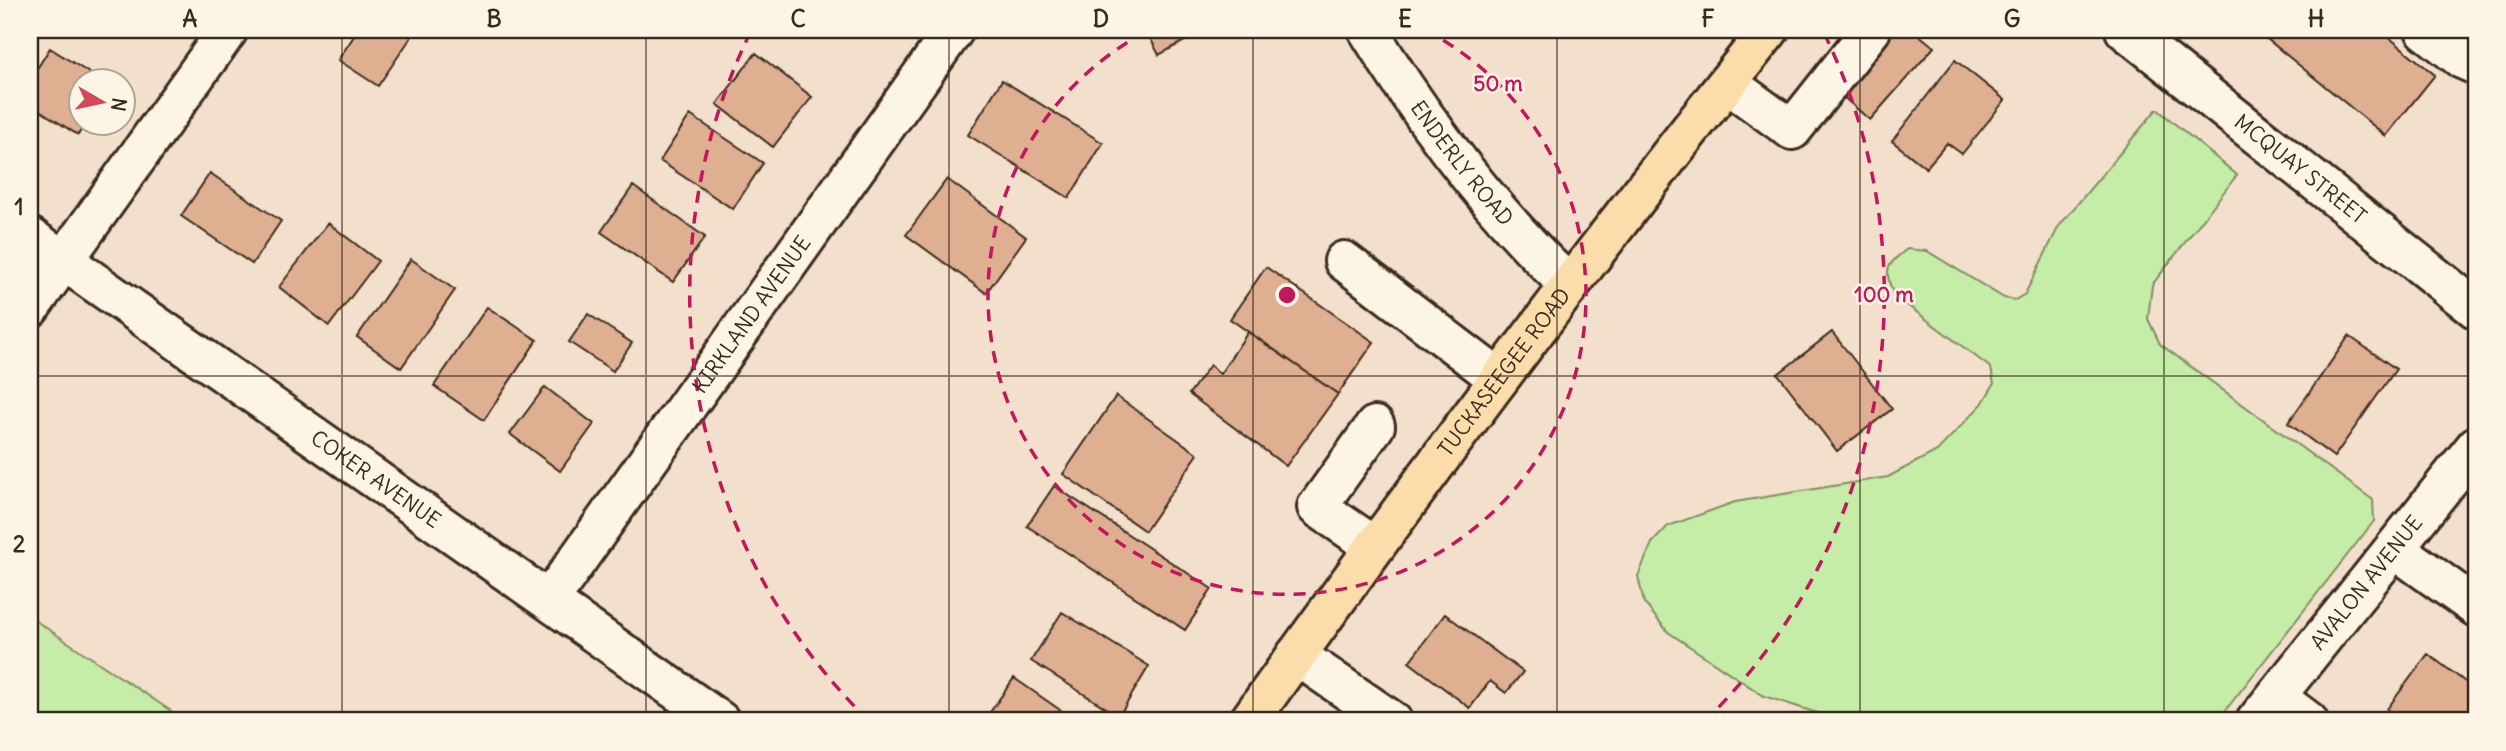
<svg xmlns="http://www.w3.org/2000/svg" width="2506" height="751" font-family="Delius,sans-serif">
  <rect width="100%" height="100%" fill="#f3e0cc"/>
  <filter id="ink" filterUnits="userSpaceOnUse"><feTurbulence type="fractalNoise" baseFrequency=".0143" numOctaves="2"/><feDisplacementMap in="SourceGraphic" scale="14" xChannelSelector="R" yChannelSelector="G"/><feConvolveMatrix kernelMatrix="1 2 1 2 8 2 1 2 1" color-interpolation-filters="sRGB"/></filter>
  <g filter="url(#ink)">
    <!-- green -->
    <path fill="#c5eda7" stroke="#808c62" stroke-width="2" d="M2157,109L2237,175L2152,285L2148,319L2160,344L2373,500L2374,521L2217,721H1842L1764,696L1668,632L1644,603L1638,576L1652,543L1668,526L1735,502L1888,477L1937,451L1982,404L1994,384L1991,368L1894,295C1883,270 1886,265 1907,249L1927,251L2004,298L2015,300L2025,294L2059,226Z
      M30,617L186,721H30Z"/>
    <!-- building -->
    <path fill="#dfaf91" stroke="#3b2a1e" stroke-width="2" d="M139,30H159L152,39Z
      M358,30H416L378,86L338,60Z
      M1146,30H1205L1159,55Z
      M1886,30H1913L1934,47L1870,120L1834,89Z
      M2256,30H2380L2435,75L2386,136Z
      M50,48L100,80H80V122H86L78,135L30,104V80Z
      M756,53L812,97L773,147L717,104Z
      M1955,60L2005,100L1962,154L1947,143L1926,168L1892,141Z
      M1002,80L1103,143L1069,198L968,135Z
      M690,115L763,163L733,209L660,161Z
      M210,173L281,221L252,264L181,216Z
      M947,179L1026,237L986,293L906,235Z
      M633,186L705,237L673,282L601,232Z
      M328,223L378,261L329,326L279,287Z
      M411,259L455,290L401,368L357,337Z
      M1266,267L1374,342L1338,394L1230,319Z
      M487,307L537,340L484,420L434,386Z
      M588,314L632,343L613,371L569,342Z
      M1248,332L1338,394L1286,466L1189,394L1210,365L1220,374Z
      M1832,332L1892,409L1837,451L1778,374Z
      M2349,336L2396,369L2334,457L2288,423Z
      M545,387L594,424L560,471L510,434Z
      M1116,396L1198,454L1145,531L1063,474Z
      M1054,486L1212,589L1185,630L1027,526Z
      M1062,612L1149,666L1119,716L1031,661Z
      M1445,614L1523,672L1506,693L1490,681L1470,708L1409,662Z
      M2428,654L2476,690V721H2404L2387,709Z
      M1014,678L1076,721H984Z"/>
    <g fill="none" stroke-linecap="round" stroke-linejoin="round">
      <!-- minor casing -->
      <g stroke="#3b2a1e" stroke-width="44">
        <g id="minor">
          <path id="s1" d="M1368,30C1424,122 1491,211 1569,285"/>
          <path id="s2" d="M2125,30L2476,309"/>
          <path d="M2425,30L2462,59L2476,65"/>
          <path d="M1727,83L1792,130L1871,30"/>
          <path id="s3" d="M30,237L720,721"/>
          <path d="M1344,261L1499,379"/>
          <path d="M30,308L228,30"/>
          <path d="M1374,546L1317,507L1375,426"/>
          <path d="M2395,549L2476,607"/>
          <path id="s4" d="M549,600L954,30"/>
          <path d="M1296,655L1392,721"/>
          <path d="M2276,697L2308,721"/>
          <path id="s5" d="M2256,721L2476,446"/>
        </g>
      </g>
      <!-- major casing -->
      <g stroke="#3b2a1e" stroke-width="44">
        <g id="major">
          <path id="s6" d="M1249,721C1417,486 1589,255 1769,30"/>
        </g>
      </g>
      <!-- minor -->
      <use href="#minor" stroke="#fcf5e5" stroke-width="38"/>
      <!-- major -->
      <use href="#major" stroke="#faddab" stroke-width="38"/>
    </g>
  </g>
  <!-- grid -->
  <path fill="none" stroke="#3b2a1e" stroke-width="2" stroke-opacity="0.55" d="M342,30V721M646,30V721M949,30V721M1253,30V721M1557,30V721M1860,30V721M2164,30V721M30,376H2476"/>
  <!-- distance rings -->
  <g fill="none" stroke="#c2185b" stroke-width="3.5" stroke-dasharray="12 9">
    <path d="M1425 30A299 299 0 1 1 1149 30"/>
    <path d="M869 721A597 597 0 0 1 750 33M1824 33A597 597 0 0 1 1705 721"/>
  </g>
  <g text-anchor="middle" stroke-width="5" stroke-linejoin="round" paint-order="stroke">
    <!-- street labels -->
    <g font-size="21" fill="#3b2a1e" stroke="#fcf5e5">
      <text dy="7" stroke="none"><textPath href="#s1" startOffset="163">ENDERLY ROAD</textPath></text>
      <text dy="7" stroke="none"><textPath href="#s2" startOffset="224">MCQUAY STREET</textPath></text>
      <text dy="7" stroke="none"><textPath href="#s4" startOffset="350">KIRKLAND AVENUE</textPath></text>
      <text dy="7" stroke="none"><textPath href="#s6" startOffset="432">TUCKASEEGEE ROAD</textPath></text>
      <text dy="7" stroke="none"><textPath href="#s3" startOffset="422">COKER AVENUE</textPath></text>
      <text dy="7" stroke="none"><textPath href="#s5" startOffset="177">AVALON AVENUE</textPath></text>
    </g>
  </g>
  <circle cx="1287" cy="295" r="10" fill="#c2185b" stroke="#fcf5e5" stroke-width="3.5"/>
  <g font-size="21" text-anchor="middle" font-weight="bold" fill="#c2185b" stroke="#fcf5e5" stroke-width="5" stroke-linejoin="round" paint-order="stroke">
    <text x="1498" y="91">50 m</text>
    <text x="1884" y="302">100 m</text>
  </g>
  <!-- margin -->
  <rect width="2506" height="751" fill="none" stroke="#fcf5e5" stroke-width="77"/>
  <!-- north arrow -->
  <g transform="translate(102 102) rotate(99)"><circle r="33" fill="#fcf5e5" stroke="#afa495" stroke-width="2"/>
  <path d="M0-5L12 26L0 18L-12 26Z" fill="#d1495b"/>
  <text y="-10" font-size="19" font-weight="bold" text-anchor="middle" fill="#3b2a1e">N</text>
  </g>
  <rect x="38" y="38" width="2430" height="674" fill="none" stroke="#3b2a1e" stroke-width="2.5"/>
  <g font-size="23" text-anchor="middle" font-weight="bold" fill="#3b2a1e">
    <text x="190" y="27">A</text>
    <text x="494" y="27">B</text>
    <text x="798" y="27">C</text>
    <text x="1101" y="27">D</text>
    <text x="1405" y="27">E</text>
    <text x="1708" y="27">F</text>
    <text x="2012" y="27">G</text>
    <text x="2316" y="27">H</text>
    <text x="19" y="215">1</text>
    <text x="19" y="552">2</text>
  </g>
</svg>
